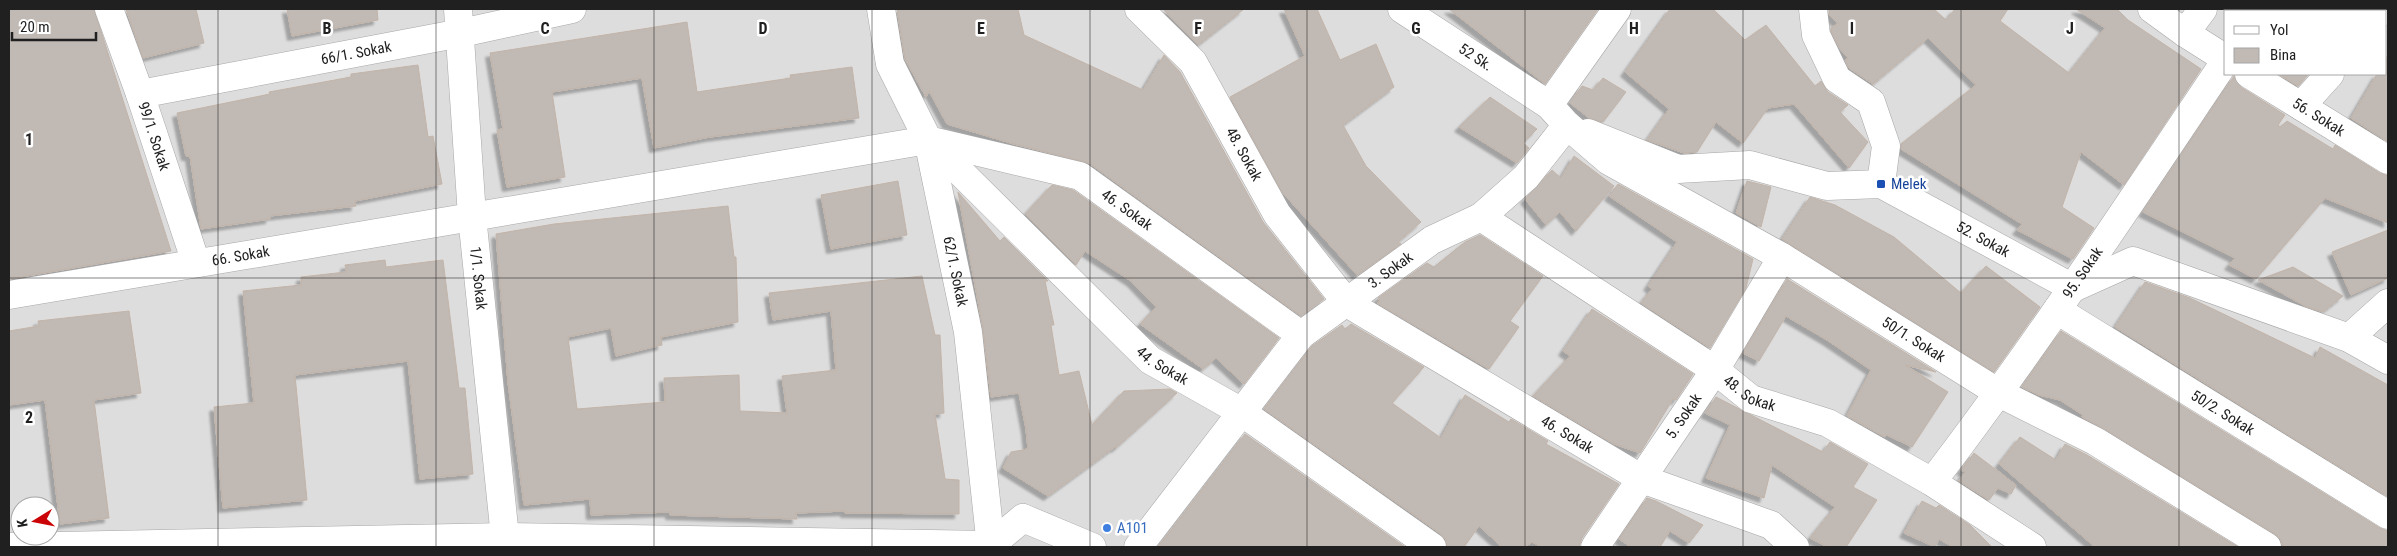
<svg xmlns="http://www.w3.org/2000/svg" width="2397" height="556" font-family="'Roboto Condensed',sans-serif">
  <defs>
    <filter id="shadow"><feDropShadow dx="-4.5" dy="4.5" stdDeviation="1" flood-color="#0004"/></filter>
  </defs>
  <rect width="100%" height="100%" fill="#f0ede6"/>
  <!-- residential -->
  <path fill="#dedddd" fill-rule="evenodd" d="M9,9H2388V547H9ZM2226,11H2386V74H2226ZM20,506H50V536H20Z"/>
  <!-- building -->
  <path fill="#c1b9b3" stroke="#c2b4a9" filter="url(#shadow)" d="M9,9H94L171,251L9,279Z
    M126,9H196L204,43L143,58Z
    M287,9H377L378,20L292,36Z
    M897,9H1018L1024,35L1143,90L1164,55L1180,72L1263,222L1324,299L1301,316L1089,163L1014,144L947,124L929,91L926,97L905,59Z
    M1163,9H1244L1198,45Z
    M1284,9H1317L1340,60L1376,44L1394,87L1343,125L1366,166L1421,222L1398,242L1401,244L1357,275L1282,192L1230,97L1305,56Z
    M1449,9H1598L1545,84Z
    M1670,9H1713L1745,40L1766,25L1815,86L1821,81L1828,92L1848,105L1840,112L1868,142L1849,168L1794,104L1768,108L1743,143L1716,122L1697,152L1684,153L1647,140L1669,109L1625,72Z
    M1829,9H1934L1946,20L1955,9H2008L2000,21L2069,73L2105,28L2076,9H2117L2128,20L2201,69L2124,185L2081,152L2062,207L2094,228L2073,259L2017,230L2022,224L1901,149V144L1976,85L1928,38L1873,84L1849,68L1845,60L1848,58L1840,49L1831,31V28L1838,23L1829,15Z
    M687,22L697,92L791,78L790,75L852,67L859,118L710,137L654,148L642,78L552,92L565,177L507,187L497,130L503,129L490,53Z
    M2388,54V142L2351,118L2377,74H2386V59Z
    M418,65L428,137L433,136L442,184L355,201L356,206L270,216V219L201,229L190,156H186L177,113L270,94L269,92L351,77V74Z
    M2278,74H2309L2298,86Z
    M2234,76L2241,87L2285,115L2278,125L2280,127L2287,121L2333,149L2335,145L2380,173L2388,176V223L2325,198L2256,279L2229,265L2235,258L2143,212Z
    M1603,78L1626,92L1603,122L1589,118L1570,103L1582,86L1593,90Z
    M1490,97L1537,129L1523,143L1529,148L1517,163L1459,127Z
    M1574,156L1614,186L1576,231L1560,212L1546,225L1525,199L1552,170L1561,178Z
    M898,181L907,235L831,249L821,195Z
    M1747,181L1771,187L1761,227L1736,213Z
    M1618,184L1753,259L1746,288L1710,348L1641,303L1652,289L1648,286L1677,242L1609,196Z
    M1052,185L1073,190L1279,338L1244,384L1216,358L1203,369L1140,324L1156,307L1131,281L1085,251L1076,265L1025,214Z
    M958,192L1000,241L1004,237L1048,281H1045L1054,325H1051L1059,375L1079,371L1092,425L1124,391L1170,389L1177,393L1116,448L1115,447L1048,496L1003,468L1011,452L1028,449L1026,429L1019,393L991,397L983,329Z
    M1810,197L1835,205L1894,237L1961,293L1986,266L2040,307L1994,372L1782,239Z
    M728,206L734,257H736L738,322L661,337L662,345L616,356L611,328L568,337L577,409L665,402L664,378L739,375L740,411L787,413L782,376L836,370L831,311L773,320L769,293L922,276L935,335H940L944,413L935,414L945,479L959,480V514L845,513V511L796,513L797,519L670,515V512L591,515L590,499L524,505L508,382L496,234L554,224Z
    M2388,230V278L2351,295L2332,252Z
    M1480,235L1543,276L1510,321L1519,327L1489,369L1377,303L1380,301L1378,298L1427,263L1434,267L1465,242Z
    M385,260L386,267L443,260L459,388H465L473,474L420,479L408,361L295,375L307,500L223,508L214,407L254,403L243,291L301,285V277L346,272L345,265Z
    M2293,267L2343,296L2323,312L2307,307L2258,280Z
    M1787,279L1936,372L1905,365L1948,392L1912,447L1887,435L1885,437L1847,416L1871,370L1827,340L1786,316L1759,361L1743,353Z
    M2145,282L2190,298L2315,358L2320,347L2388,385V497L2115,327Z
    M1592,309L1693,374L1676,400L1673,399L1640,453L1614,444L1533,396L1570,356L1563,351Z
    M129,311L141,393L94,400L109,518L60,524L45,400L9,405V331L39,326L38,321Z
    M1351,324L1424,367L1392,403L1441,438L1465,395L1509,422L1511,419L1548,441L1546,444L1619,484L1582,538L1579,547H1541L1532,542L1525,547H1502L1479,526L1464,547H1447L1446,540L1441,534L1264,409L1312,346L1342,325L1345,329Z
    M2061,331L2380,528L2388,531V547H2283L2281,540L2275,534L2103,428L2082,417L2083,415L2060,400L2039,395L2022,387Z
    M1716,397L1823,452L1830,442L1868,464L1853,487L1877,500L1846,547H1828L1810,538L1835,507L1772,465L1764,498L1706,478L1730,425L1705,413Z
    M1245,434L1405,547H1158Z
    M2020,437L2056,460L2065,444L2087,455L2238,547H2095L1999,464Z
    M1974,453L2016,485L2011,494L1998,488L1989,500L1959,481L1965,472L1961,470Z
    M1647,498L1656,501L1703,525L1689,543L1670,531L1660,547H1631L1619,539Z
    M1922,501L1936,508L1939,505L1970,525L1992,547H1953L1939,539L1935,547L1904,533Z"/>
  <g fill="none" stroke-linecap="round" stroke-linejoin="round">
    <!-- minor casing -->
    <g stroke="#a7a7a7" stroke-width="29">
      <g id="minor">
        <path id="s1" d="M109,9L140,94L196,263"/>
        <path id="s2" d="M458,9L472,216L506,547"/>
        <path id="s3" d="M881,9L890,64L928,140L968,332L991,547"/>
        <path id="s4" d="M1139,9L1193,62L1277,214L1347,303L1642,479L1771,525L1795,547"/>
        <path id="s5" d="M1402,9L1549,105L1567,125L1609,161L1782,257L1999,393L2095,441L2267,547"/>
        <path d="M1813,9L1816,35L1837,79L1871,102L1886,146L1881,184"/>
        <path d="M2152,9L2185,33L2226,59"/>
        <path d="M2385,11L2387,9"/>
        <path d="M2185,33L2203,9"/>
        <path id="s6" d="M2249,74L2388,160"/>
        <path id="s7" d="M140,94L461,33L572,9"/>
        <path d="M1549,105L1617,9"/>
        <path d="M2301,106L2330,74"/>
        <path id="s8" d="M1588,133L1678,169L1750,165L1827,186L1881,184L2073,288L2133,261L2349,338L2388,360"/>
        <path id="s9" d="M928,140L1150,360L1240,411L1432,547"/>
        <path id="s10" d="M1481,217L1715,370L1751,399L1828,423L1932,482L2032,547"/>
        <path id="s11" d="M9,295L928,140L1080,176L1301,335"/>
        <path id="s12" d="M2057,310L2388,515"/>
        <path d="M2349,338L2388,303"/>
        <path id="s13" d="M1932,482C2036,346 2130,203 2226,60"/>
        <path d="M9,547L506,537L991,545L1023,518L1092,547"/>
        <path id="s14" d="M1138,547L1301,335L1432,240L1481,217L1526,177L1567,125"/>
        <path id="s15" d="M1595,547L1715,370L1782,257"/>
      </g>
    </g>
    <!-- minor -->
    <use href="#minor" stroke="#fff" stroke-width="28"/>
  </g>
  <!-- grid -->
  <path fill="none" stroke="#202020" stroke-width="1" stroke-opacity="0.55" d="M218,9V547M436,9V547M654,9V547M872,9V547M1090,9V547M1307,9V547M1525,9V547M1743,9V547M1961,9V547M2179,9V547M9,278H2388"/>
  <!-- markers -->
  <rect fill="#1a4fb4" stroke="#fff" stroke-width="2" x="1876" y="179" width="10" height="10" rx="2.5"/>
  <circle fill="#3f7fe0" stroke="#fff" stroke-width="2" cx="1107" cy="528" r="5"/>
  <g text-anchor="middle" stroke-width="5" stroke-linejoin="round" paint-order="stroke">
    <!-- street labels -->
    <g font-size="15" fill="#202020" stroke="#fff">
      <text dy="5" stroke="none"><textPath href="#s7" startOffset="220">66/1. Sokak</textPath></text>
      <text dy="5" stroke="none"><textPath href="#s5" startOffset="88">52 Sk.</textPath></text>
      <text dy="5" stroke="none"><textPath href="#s6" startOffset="82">56. Sokak</textPath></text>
      <text dy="5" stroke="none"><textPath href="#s1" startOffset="135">99/1. Sokak</textPath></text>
      <text dy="5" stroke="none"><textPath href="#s4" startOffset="181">48. Sokak</textPath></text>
      <text dy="5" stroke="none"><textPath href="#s11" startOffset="1146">46. Sokak</textPath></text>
      <text dy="5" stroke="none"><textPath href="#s8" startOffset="419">52. Sokak</textPath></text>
      <text dy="5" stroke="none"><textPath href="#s11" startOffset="235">66. Sokak</textPath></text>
      <text dy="5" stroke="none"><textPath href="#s14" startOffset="378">3. Sokak</textPath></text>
      <text dy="5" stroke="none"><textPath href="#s3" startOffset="275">62/1. Sokak</textPath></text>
      <text dy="5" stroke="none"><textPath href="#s13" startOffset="258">95. Sokak</textPath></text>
      <text dy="5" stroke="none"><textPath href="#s2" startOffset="270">1/1. Sokak</textPath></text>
      <text dy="5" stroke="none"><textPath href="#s5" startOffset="611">50/1. Sokak</textPath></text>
      <text dy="5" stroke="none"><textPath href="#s9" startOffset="326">44. Sokak</textPath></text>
      <text dy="5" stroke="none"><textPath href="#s10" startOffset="322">48. Sokak</textPath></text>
      <text dy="5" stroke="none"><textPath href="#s12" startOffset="195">50/2. Sokak</textPath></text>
      <text dy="5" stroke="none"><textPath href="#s15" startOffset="158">5. Sokak</textPath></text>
      <text dy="5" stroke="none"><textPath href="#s4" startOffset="619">46. Sokak</textPath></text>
    </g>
    <!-- transit labels -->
    <g font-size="15" fill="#164399" stroke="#fff" text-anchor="start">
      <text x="1891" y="189">Melek</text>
    </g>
    <!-- shop labels -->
    <g font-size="15" fill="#366cbe" stroke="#fff" text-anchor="start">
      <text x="1117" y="533">A101</text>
    </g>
  </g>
  <g font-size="16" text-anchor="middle" font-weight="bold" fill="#202020" stroke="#fff" stroke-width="5" stroke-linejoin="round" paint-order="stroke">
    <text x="327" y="34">B</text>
    <text x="545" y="34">C</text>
    <text x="763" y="34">D</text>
    <text x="981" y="34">E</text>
    <text x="1198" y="34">F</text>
    <text x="1416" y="34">G</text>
    <text x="1634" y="34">H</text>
    <text x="1852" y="34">I</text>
    <text x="2070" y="34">J</text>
    <text x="29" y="145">1</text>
    <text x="29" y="423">2</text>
  </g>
  <!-- border -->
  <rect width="2397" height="556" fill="none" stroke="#202020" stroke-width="20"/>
  <!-- legend -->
  <rect x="2224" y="10" width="162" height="65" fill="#ffffff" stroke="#a6a6a6"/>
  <rect x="2234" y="26" width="25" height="8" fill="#ffffff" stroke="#a6a6a6"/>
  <text x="2270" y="35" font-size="15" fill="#202020">Yol</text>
  <rect x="2234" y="48" width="25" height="15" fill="#c1b9b3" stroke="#a6a6a6"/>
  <text x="2270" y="60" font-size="15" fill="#202020">Bina</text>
  <!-- north arrow -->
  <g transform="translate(35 521) rotate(260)"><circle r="24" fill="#ffffff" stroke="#a6a6a6"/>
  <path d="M0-4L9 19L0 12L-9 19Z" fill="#cb0507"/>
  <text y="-8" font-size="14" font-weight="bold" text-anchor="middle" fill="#202020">K</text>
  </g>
  <!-- scale -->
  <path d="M12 32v8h84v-8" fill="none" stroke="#202020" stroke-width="2.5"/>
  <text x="20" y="32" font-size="15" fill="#202020" stroke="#ffffff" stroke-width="4" paint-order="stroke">20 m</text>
</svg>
